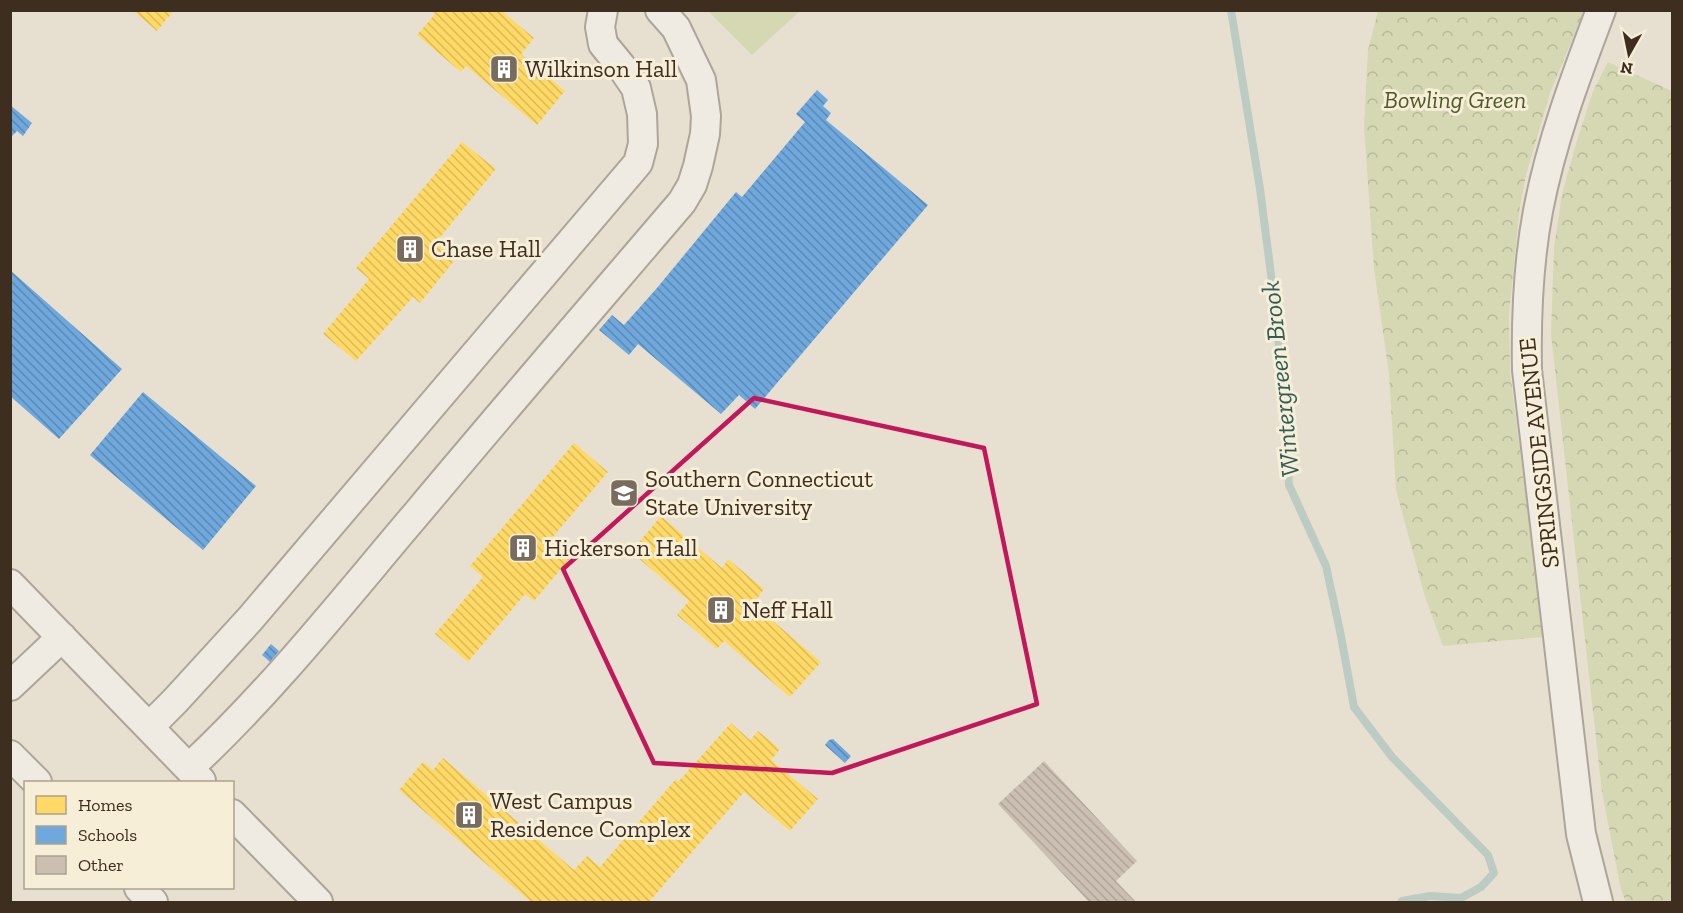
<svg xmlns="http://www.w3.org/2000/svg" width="1683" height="913" font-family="'Zilla Slab',serif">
  <defs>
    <pattern id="park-crowns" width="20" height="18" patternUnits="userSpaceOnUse" patternTransform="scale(1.5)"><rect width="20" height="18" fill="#d6d7b3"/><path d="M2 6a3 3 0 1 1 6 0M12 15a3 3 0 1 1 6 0" fill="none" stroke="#b9b99a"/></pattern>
    <pattern id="homes-back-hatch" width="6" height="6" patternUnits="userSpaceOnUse" patternTransform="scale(1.5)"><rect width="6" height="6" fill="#ffd966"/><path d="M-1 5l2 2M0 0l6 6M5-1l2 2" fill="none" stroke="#dbbb58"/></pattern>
    <pattern id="schools-back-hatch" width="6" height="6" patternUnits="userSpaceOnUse" patternTransform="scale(1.5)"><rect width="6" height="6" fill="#6fa8dc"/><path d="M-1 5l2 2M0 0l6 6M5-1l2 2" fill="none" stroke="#5c89b2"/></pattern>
    <pattern id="building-back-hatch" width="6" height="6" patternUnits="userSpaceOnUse" patternTransform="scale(1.5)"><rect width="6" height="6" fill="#cbbfb2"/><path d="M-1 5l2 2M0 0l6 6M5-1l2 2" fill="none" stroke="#afa499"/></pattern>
  </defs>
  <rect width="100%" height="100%" fill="#e7e0d1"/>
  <!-- green -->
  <path fill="#d6d7b3" d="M708,11H800L752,55Z"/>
  <!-- park -->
  <path fill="url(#park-crowns)" d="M1378,11H1584L1550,93L1526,175L1520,206L1509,314L1510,372L1544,637L1443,646L1425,597L1396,490L1389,374L1374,269L1364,126L1368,50Z
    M1608,62L1672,91V902H1626L1621,890L1602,792L1551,334L1554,247L1562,194L1575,147L1593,91Z"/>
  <!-- homes -->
  <path fill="url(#homes-back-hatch)" d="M132,10H174L157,31Z
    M431,10H501L534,38L521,54L565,91L537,125L466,66L461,72L417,35L435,14Z
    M462,142L496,169L437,241L458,256L420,303L413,297L356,361L323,334L369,279L356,268Z
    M574,443L608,472L551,539L571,557L534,601L525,594L468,662L435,634L483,577L470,566Z
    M661,516L722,568L728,559L764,589L753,604L821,662L790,697L724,641L717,649L677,615L689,601L631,552Z
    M731,723L750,740L758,731L780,749L771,760L818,799L790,831L744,792L649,902H531L399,790L423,762L433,770L443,758L574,870L587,856L600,867L676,779L678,782Z"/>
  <!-- schools -->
  <path fill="url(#schools-back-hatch)" d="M817,90L828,100L823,106L831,113L826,120L928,205L755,409L739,395L721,414L638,344L629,355L599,330L612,315L624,325L657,288L736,192L742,197L805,122L796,114Z
    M10,105L32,123L23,136L17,131L10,138Z
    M10,270L122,369L59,439L10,396Z
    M143,392L256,486L203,550L90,455Z
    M271,644L279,651L270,662L262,655Z
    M833,739L851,756L845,763L825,745L829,740Z"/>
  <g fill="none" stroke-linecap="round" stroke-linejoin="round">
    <!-- stream -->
    <path stroke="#bcccc2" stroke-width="8" d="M1231,10L1260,189L1277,321L1289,485L1326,566L1340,631L1354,707L1392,757L1488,855L1494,873L1481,887L1461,898L1430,896L1402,901L1401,902"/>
  </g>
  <!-- building -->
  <path fill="url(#building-back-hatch)" d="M1044,761L1137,861L1116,881L1136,902H1089L998,804Z"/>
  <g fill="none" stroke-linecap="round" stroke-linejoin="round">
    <!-- minor casing -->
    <g stroke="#ada599" stroke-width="32">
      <path id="minor" d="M10,584L201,781
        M10,686L62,637
        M149,727L175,701L250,619L638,163L643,144L642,114L636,88L621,66L603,44L600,27L603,10
        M10,755L37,782
        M189,768C273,690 345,598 419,511C506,407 594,305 682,202L692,185L698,166L705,134L706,116L701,80L676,28L660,10
        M232,814L318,902
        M139,888L153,902
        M1598,902L1581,834L1527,370C1526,316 1528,264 1538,211C1551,142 1576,76 1601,10"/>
    </g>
    <!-- minor -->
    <use href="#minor" stroke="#efebe3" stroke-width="28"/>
  </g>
  <!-- marked area -->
  <path fill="none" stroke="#c2185b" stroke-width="4.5" stroke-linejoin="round" d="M754,398L984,448L1037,704L832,773L654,763L563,569Z"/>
  <!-- icons -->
  <defs>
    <g id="building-square" transform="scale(1.5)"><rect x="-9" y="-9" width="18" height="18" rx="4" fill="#786c5e" stroke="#f7eed8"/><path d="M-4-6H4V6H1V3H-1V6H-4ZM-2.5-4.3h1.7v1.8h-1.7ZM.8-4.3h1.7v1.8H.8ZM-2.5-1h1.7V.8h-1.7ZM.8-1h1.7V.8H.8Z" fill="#fff"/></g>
    <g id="university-square" transform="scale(1.5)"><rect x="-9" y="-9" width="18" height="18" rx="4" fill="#786c5e" stroke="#f7eed8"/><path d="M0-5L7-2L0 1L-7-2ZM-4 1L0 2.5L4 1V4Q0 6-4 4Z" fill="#fff"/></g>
  </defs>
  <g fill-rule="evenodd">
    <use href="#building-square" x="504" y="69"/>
    <use href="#building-square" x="410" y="249"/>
    <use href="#university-square" x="624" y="493"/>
    <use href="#building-square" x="523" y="548"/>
    <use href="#building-square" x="721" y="610"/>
    <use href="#building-square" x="469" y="815"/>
  </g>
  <g text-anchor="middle" stroke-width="6" stroke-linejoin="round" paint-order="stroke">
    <!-- poi labels -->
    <g font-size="24" fill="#3d2e20" stroke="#f7eed8" text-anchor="start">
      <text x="525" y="77">Wilkinson Hall</text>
      <text x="431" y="257">Chase Hall</text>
      <text x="645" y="487">Southern Connecticut<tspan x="645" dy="28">State University</tspan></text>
      <text x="544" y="556">Hickerson Hall</text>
      <text x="742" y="618">Neff Hall</text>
      <text x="490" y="809">West Campus<tspan x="490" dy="28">Residence Complex</tspan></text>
    </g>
    <!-- park labels -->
    <g font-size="24" font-style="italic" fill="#4d5a26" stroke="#f7eed8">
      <text x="1455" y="108">Bowling Green</text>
    </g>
    <!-- street labels -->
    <g font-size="24" fill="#3d2e20" stroke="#f7eed8">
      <text transform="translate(1539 453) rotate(-96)" y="8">SPRINGSIDE AVENUE</text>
    </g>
    <!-- water labels -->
    <g font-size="26" font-style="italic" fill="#2f5d5a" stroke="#f7eed8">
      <text transform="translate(1280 379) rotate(-96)" y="9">Wintergreen Brook</text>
    </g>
  </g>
  <!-- border -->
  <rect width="1683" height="913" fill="none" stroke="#3d2e20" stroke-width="24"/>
  <!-- legend -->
  <rect x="24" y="781" width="210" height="108" fill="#f7eed8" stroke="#ada18e" stroke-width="1.5"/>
  <rect x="36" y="796" width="30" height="18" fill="#ffd966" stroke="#ada18e" stroke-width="1.5"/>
  <text x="78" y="811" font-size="18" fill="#3d2e20">Homes</text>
  <rect x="36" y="826" width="30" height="18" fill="#6fa8dc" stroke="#ada18e" stroke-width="1.5"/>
  <text x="78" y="841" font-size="18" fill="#3d2e20">Schools</text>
  <rect x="36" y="856" width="30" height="18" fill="#cbbfb2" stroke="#ada18e" stroke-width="1.5"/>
  <text x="78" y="871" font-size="18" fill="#3d2e20">Other</text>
  <!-- north arrow -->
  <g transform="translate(1629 54) rotate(189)" stroke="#f7eed8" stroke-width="4.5" paint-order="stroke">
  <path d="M0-4.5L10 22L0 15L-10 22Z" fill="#3d2e20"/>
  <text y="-9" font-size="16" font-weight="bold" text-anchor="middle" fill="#3d2e20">N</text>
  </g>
</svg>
